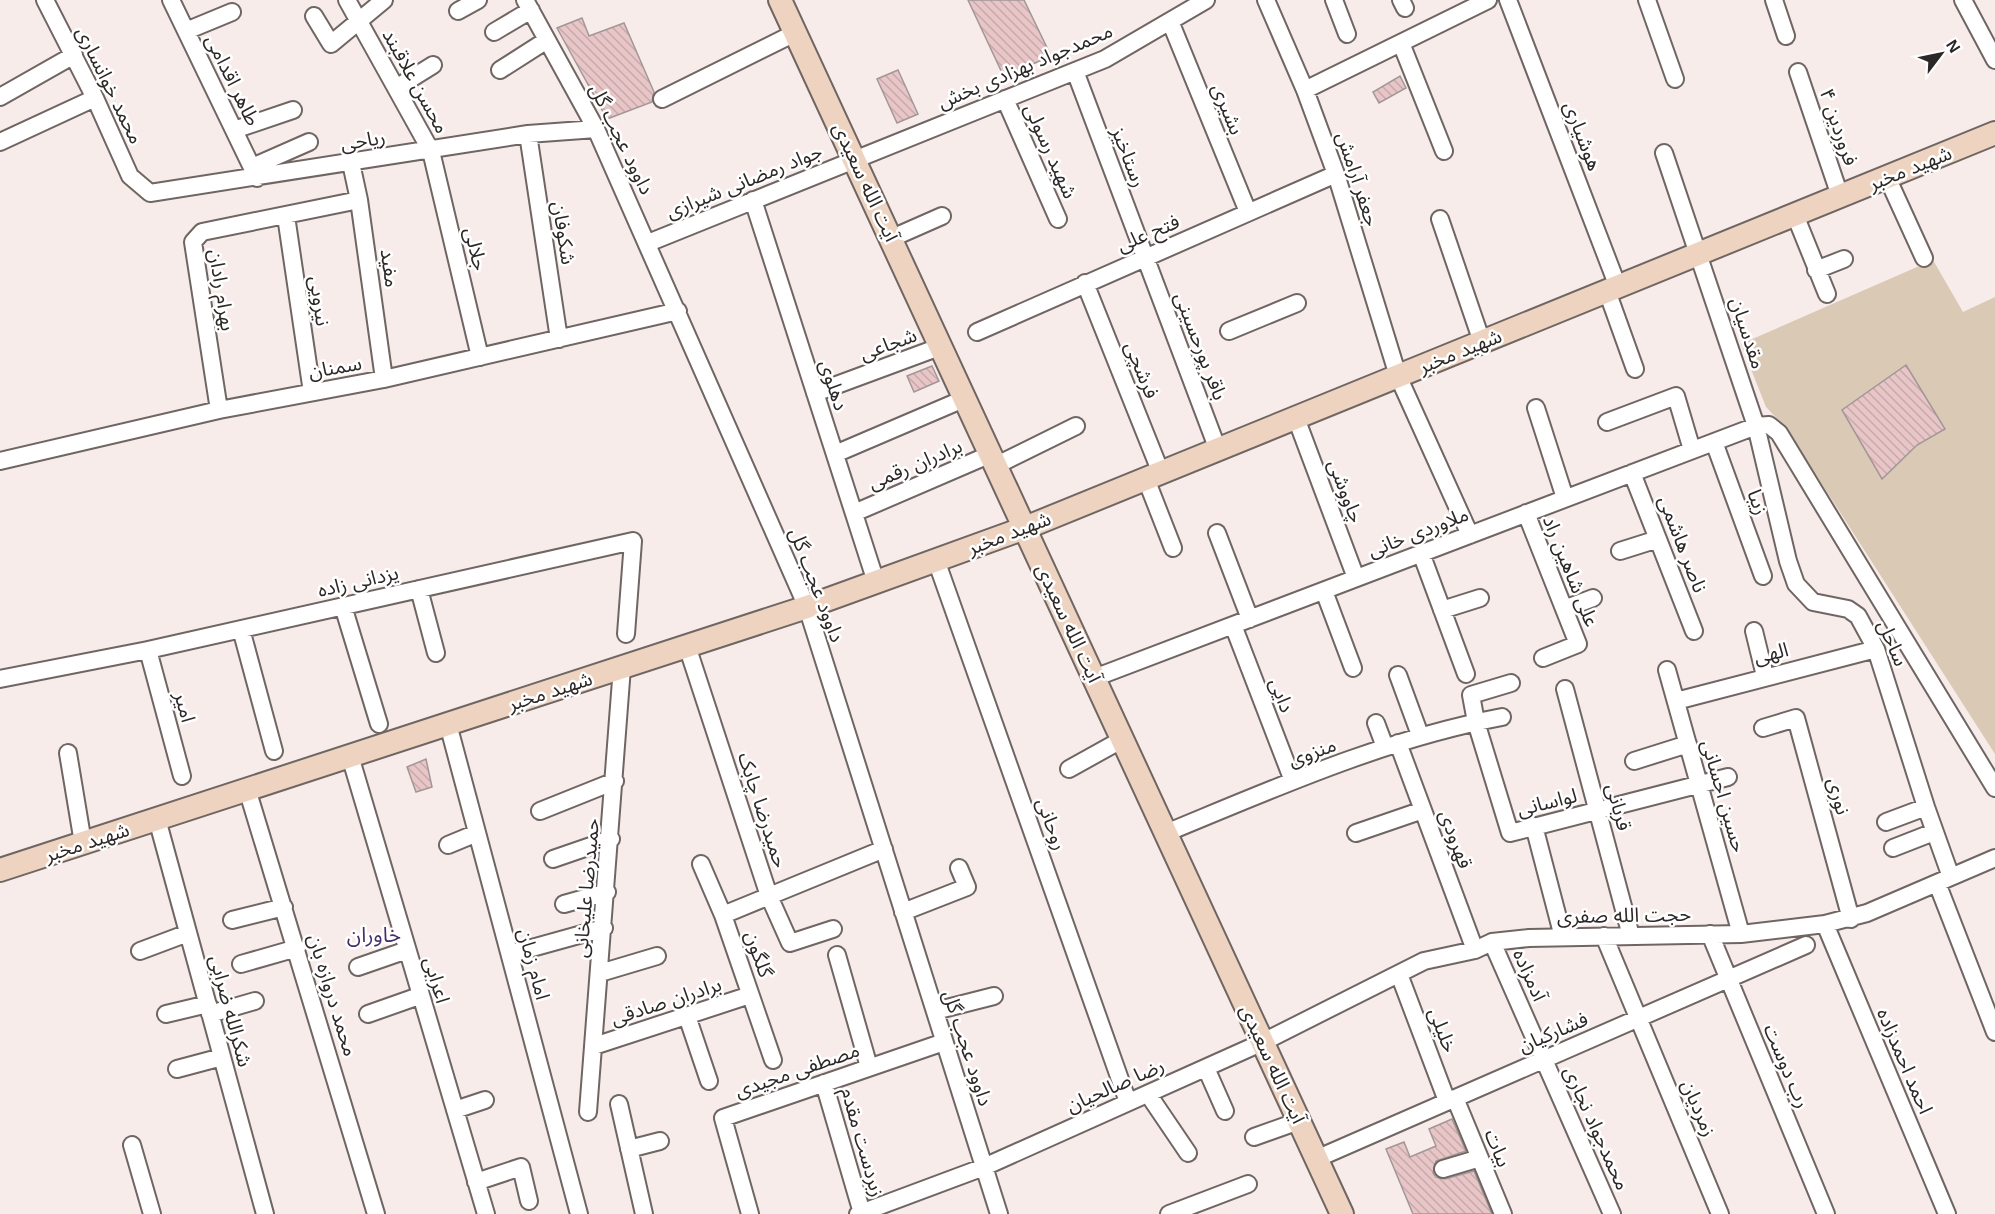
<svg xmlns="http://www.w3.org/2000/svg" width="1995" height="1214" font-family="Helvetica,'Noto Sans Arabic',sans-serif">
  <defs>
    <pattern id="building-back-hatch" width="6" height="6" patternUnits="userSpaceOnUse" patternTransform="scale(1.5)"><rect width="6" height="6" fill="#e8c5c6"/><path d="M-1 5l2 2M0 0l6 6M5-1l2 2" fill="none" stroke="#c7a9aa"/></pattern>
  </defs>
  <rect width="100%" height="100%" fill="#f7ece9"/>
  <!-- pitch -->
  <path fill="#d9c9b5" d="M1933,260L1963,312L1995,297V754L1786,428L1766,407L1741,344Z"/>
  <!-- building -->
  <path fill="url(#building-back-hatch)" stroke="#a29798" stroke-width="1.5" d="M968,0H1024L1051,56L1004,77Z
    M582,18L589,36L624,23L654,92L652,102L607,119L557,28Z
    M898,70L918,114L897,123L877,79Z
    M1400,76L1406,88L1379,103L1373,92Z
    M1906,365L1945,429L1917,445L1882,479L1842,410Z
    M932,366L939,381L914,392L907,376Z
    M426,759L432,787L416,792L407,767Z
    M1452,1119L1466,1151L1436,1161L1433,1173L1436,1177L1445,1179L1474,1171L1492,1214H1413L1386,1149L1404,1142L1410,1157L1436,1146L1429,1129Z"/>
  <g fill="none" stroke-linecap="round" stroke-linejoin="round">
    <!-- street casing -->
    <g stroke="#6f6663" stroke-width="20">
      <path id="street" d="M45,0L95,98L130,176L150,193L528,134L596,129
        M171,0L257,178
        M347,0L431,151L480,357
        M525,0L596,129L807,607L999,1214
        M1266,0L1305,90L1336,174L1398,376L1470,535
        M1334,0L1347,34
        M1401,0L1405,8
        M1508,0L1618,287
        M1647,0L1675,79
        M1774,0L1786,36
        M1963,0L1995,60
        M458,11L478,0
        M314,16L331,44L384,0
        M1170,21L1248,212
        M186,31L232,12
        M494,32L531,10
        M1401,43L1444,151
        M500,70L547,40
        M1075,71L1218,450
        M1798,72L1840,196
        M396,88L433,65
        M1305,90L1488,0
        M0,97L74,55
        M662,99L795,33
        M1005,99L1058,219
        M234,130L293,110
        M528,134L559,339
        M0,142L95,98
        M1664,153L1756,426L1788,561L1796,584L1813,602L1848,609L1858,616L1876,649L1926,807L1951,877
        M351,163L359,200L384,379
        M252,167L309,142
        M1887,177L1924,258
        M753,200L876,582
        M1795,215L1827,294
        M286,216L312,392
        M1440,219L1482,342
        M892,238L942,216
        M648,243L1105,59L1206,0
        M1816,270L1844,259
        M1085,283L1161,473
        M1607,291L1635,369
        M1229,331L1297,303
        M977,332L1336,174
        M815,393L942,346
        M1536,408L1565,498
        M219,410L193,242L202,232L359,200
        M1296,418L1356,578
        M1607,422L1676,396L1692,450
        M1714,442L1763,576
        M835,454L966,398
        M0,461L219,410L384,379L678,311
        M997,465L1076,426
        M1632,473L1694,631
        M1146,479L1173,548
        M854,513L991,454
        M1526,513L1578,644L1543,658
        M1217,533L1250,619
        M1620,551L1658,539
        M1421,553L1466,674
        M936,560L1128,1102
        M419,589L436,653
        M1324,591L1353,668
        M343,606L379,724
        M1564,609L1593,598
        M1442,610L1480,598
        M1233,625L1293,781
        M241,629L274,751
        M1754,631L1765,676
        M687,646L769,896L790,943L833,929
        M148,650L182,776
        M1667,670L1741,934
        M1398,675L1420,735
        M1094,678L1756,426L1769,425L1779,433L1995,788
        M0,679L148,650L633,541L626,634
        M1511,683L1471,695L1476,722L1510,833L1728,777
        M1565,689L1631,936
        M1676,701L1876,649
        M1376,723L1385,747
        M448,724L579,1214
        M1763,728L1796,718L1851,919
        M1398,743L1475,950
        M68,753L83,843
        M350,756L486,1214
        M1634,761L1688,744
        M1069,769L1123,739
        M247,789L376,1214
        M540,811L615,781
        M157,819L265,1214
        M1886,822L1926,807
        M1534,826L1563,937
        M1166,833C1275,788 1385,739 1502,717
        M1356,833L1423,810
        M448,845L477,833
        M1893,848L1934,832
        M553,859L611,839
        M701,864L723,915L773,1060
        M1937,883L1995,1032
        M564,904L607,892
        M903,912L967,887L959,868
        M723,915L884,849
        M232,920L284,907
        M1825,924L1947,1214
        M1710,934L1826,1214
        M1604,936L1720,1214
        M1492,942L1612,1214
        M140,951L188,933
        M510,954L604,928
        M837,955L869,1067
        M241,964L297,948
        M358,967L407,950
        M600,973L657,956
        M1399,974L1447,1101
        M935,1011L994,996
        M166,1014L208,1004
        M210,1014L255,1001
        M368,1014L419,996
        M687,1016L709,1081
        M594,1046L750,995
        M1206,1068L1225,1111
        M177,1069L222,1057
        M824,1083L862,1213
        M1148,1094L1188,1153
        M1455,1098L1503,1214
        M619,1104L644,1214
        M455,1110L485,1100
        M588,1112L622,667
        M1254,1137L1299,1121
        M132,1145L152,1214
        M629,1149L660,1141
        M1316,1159L1806,945
        M1443,1169L1480,1158
        M476,1182L521,1167L529,1201
        M750,1214L723,1118L944,1042
        M858,1214L984,1167L1263,1042L1424,961L1475,950L1492,942L1529,938L1741,934L1825,924L1867,913L1995,858
        M1169,1214L1248,1184"/>
    </g>
    <!-- secondary casing -->
    <g stroke="#6f6663" stroke-width="26">
      <path id="secondary" d="M780,0L1342,1214
        M0,870L807,607L1025,528L1995,133"/>
    </g>
    <!-- street -->
    <use href="#street" stroke="#fff" stroke-width="16"/>
    <!-- secondary -->
    <use href="#secondary" stroke="#eed4c0" stroke-width="22"/>
  </g>
  <g text-anchor="middle" stroke-width="5" stroke-linejoin="round" paint-order="stroke">
    <!-- street labels -->
    <g font-size="20" fill="#2c2827" stroke="#fff">
      <text transform="translate(1025 66) rotate(-23)" y="7">محمدجواد بهزادی بخش</text>
      <text transform="translate(233 80) rotate(64)" y="7">طاهر اقدامی</text>
      <text transform="translate(416 81) rotate(61)" y="7">محسن علاقبند</text>
      <text transform="translate(110 85) rotate(64)" y="7">محمد خوانساری</text>
      <text transform="translate(1228 109) rotate(68)" y="7">بشیری</text>
      <text transform="translate(1839 127) rotate(71)" y="7">فروردین ۴</text>
      <text transform="translate(1583 136) rotate(69)" y="7">هوشیاری</text>
      <text transform="translate(622 139) rotate(64)" y="7">داوود عجب گل</text>
      <text transform="translate(363 140) rotate(-9)" y="7">ریاحی</text>
      <text transform="translate(1051 151) rotate(66)" y="7">شهید رسولی</text>
      <text transform="translate(1129 157) rotate(69)" y="7">رستاخیز</text>
      <text transform="translate(1910 168) rotate(-22)" y="7">شهید مخبر</text>
      <text transform="translate(1358 179) rotate(72)" y="7">جعفر آرامش</text>
      <text transform="translate(744 181) rotate(-22)" y="7">جواد رمضانی شیرازی</text>
      <text transform="translate(866 182) rotate(65)" y="7">آیت الله سعیدی</text>
      <text transform="translate(564 233) rotate(81)" y="7">شکوفان</text>
      <text transform="translate(1148 233) rotate(-23)" y="7">فتح علی</text>
      <text transform="translate(476 249) rotate(77)" y="7">جلالی</text>
      <text transform="translate(390 268) rotate(82)" y="7">مفید</text>
      <text transform="translate(222 290) rotate(81)" y="7">بهرام رادان</text>
      <text transform="translate(320 301) rotate(82)" y="7">نیرویی</text>
      <text transform="translate(1748 333) rotate(72)" y="7">مقدسیان</text>
      <text transform="translate(888 344) rotate(-20)" y="7">شجاعی</text>
      <text transform="translate(1201 346) rotate(69)" y="7">باقر پورحسینی</text>
      <text transform="translate(1460 351) rotate(-22)" y="7">شهید مخبر</text>
      <text transform="translate(335 367) rotate(-10)" y="7">سمنان</text>
      <text transform="translate(1142 370) rotate(68)" y="7">فرشچی</text>
      <text transform="translate(834 385) rotate(72)" y="7">دهلوی</text>
      <text transform="translate(915 464) rotate(-23)" y="7">برادران رقمی</text>
      <text transform="translate(1346 491) rotate(69)" y="7">چاووشی</text>
      <text transform="translate(1758 502) rotate(70)" y="7">زیبا</text>
      <text transform="translate(1418 532) rotate(-21)" y="7">ملاوردی خانی</text>
      <text transform="translate(1009 533) rotate(-21)" y="7">شهید مخبر</text>
      <text transform="translate(1683 544) rotate(69)" y="7">ناصر هاشمی</text>
      <text transform="translate(1571 571) rotate(68)" y="7">علی شاهین راد</text>
      <text transform="translate(358 581) rotate(-13)" y="7">یزدانی زاده</text>
      <text transform="translate(817 585) rotate(69)" y="7">داوود عجب گل</text>
      <text transform="translate(1069 623) rotate(65)" y="7">آیت الله سعیدی</text>
      <text transform="translate(1893 643) rotate(67)" y="7">ساحل</text>
      <text transform="translate(1771 653) rotate(-14)" y="7">الهی</text>
      <text transform="translate(550 691) rotate(-18)" y="7">شهید مخبر</text>
      <text transform="translate(1282 695) rotate(69)" y="7">دایی</text>
      <text transform="translate(185 707) rotate(75)" y="7">امیر</text>
      <text transform="translate(1312 752) rotate(-20)" y="7">منزوی</text>
      <text transform="translate(1724 796) rotate(74)" y="7">حسین احسانی</text>
      <text transform="translate(1839 796) rotate(75)" y="7">نوری</text>
      <text transform="translate(1547 802) rotate(-14)" y="7">لواسانی</text>
      <text transform="translate(1619 807) rotate(75)" y="7">قربانی</text>
      <text transform="translate(763 810) rotate(72)" y="7">حمیدرضا چابک</text>
      <text transform="translate(1052 824) rotate(70)" y="7">روحانی</text>
      <text transform="translate(1456 839) rotate(70)" y="7">قهرودی</text>
      <text transform="translate(87 842) rotate(-18)" y="7">شهید مخبر</text>
      <text transform="translate(586 888) rotate(-85)" y="7">حمیدرضا علیخانی</text>
      <text transform="translate(1624 915) rotate(-1)" y="7">حجت الله صفری</text>
      <text transform="translate(759 954) rotate(71)" y="7">گلگون</text>
      <text transform="translate(534 964) rotate(75)" y="7">امام زمان</text>
      <text transform="translate(1530 975) rotate(66)" y="7">آدمزاده</text>
      <text transform="translate(437 980) rotate(74)" y="7">اعرابی</text>
      <text transform="translate(333 995) rotate(73)" y="7">محمد دروازه بان</text>
      <text transform="translate(666 1001) rotate(-18)" y="7">برادران صادقی</text>
      <text transform="translate(231 1011) rotate(75)" y="7">شکرالله ضرابی</text>
      <text transform="translate(1443 1030) rotate(69)" y="7">خلیلی</text>
      <text transform="translate(1553 1032) rotate(-23)" y="7">فشارکیان</text>
      <text transform="translate(968 1048) rotate(72)" y="7">داوود عجب گل</text>
      <text transform="translate(1905 1061) rotate(67)" y="7">احمد احمدزاده</text>
      <text transform="translate(1273 1064) rotate(65)" y="7">آیت الله سعیدی</text>
      <text transform="translate(1787 1066) rotate(67)" y="7">رب دوست</text>
      <text transform="translate(797 1070) rotate(-19)" y="7">مصطفی مجیدی</text>
      <text transform="translate(1115 1085) rotate(-24)" y="7">رضا صالحیان</text>
      <text transform="translate(1699 1108) rotate(67)" y="7">زمردیان</text>
      <text transform="translate(1597 1128) rotate(66)" y="7">محمدجواد نجاری</text>
      <text transform="translate(863 1142) rotate(74)" y="7">زبردست مقدم</text>
      <text transform="translate(1498 1148) rotate(68)" y="7">بیات</text>
    </g>
    <!-- neighbourhood labels -->
    <g font-size="21" fill="#442f6b" stroke="#fff">
      <text x="374" y="942">خاوران</text>
    </g>
  </g>
  <!-- north arrow -->
  <g transform="translate(1941 54) rotate(58)" stroke="#ffffff" stroke-width="4.5" paint-order="stroke">
  <path d="M0-4.5L10 22L0 15L-10 22Z" fill="#2c2827"/>
  <text y="-9" font-size="16" font-weight="bold" text-anchor="middle" fill="#2c2827">N</text>
  </g>
</svg>
